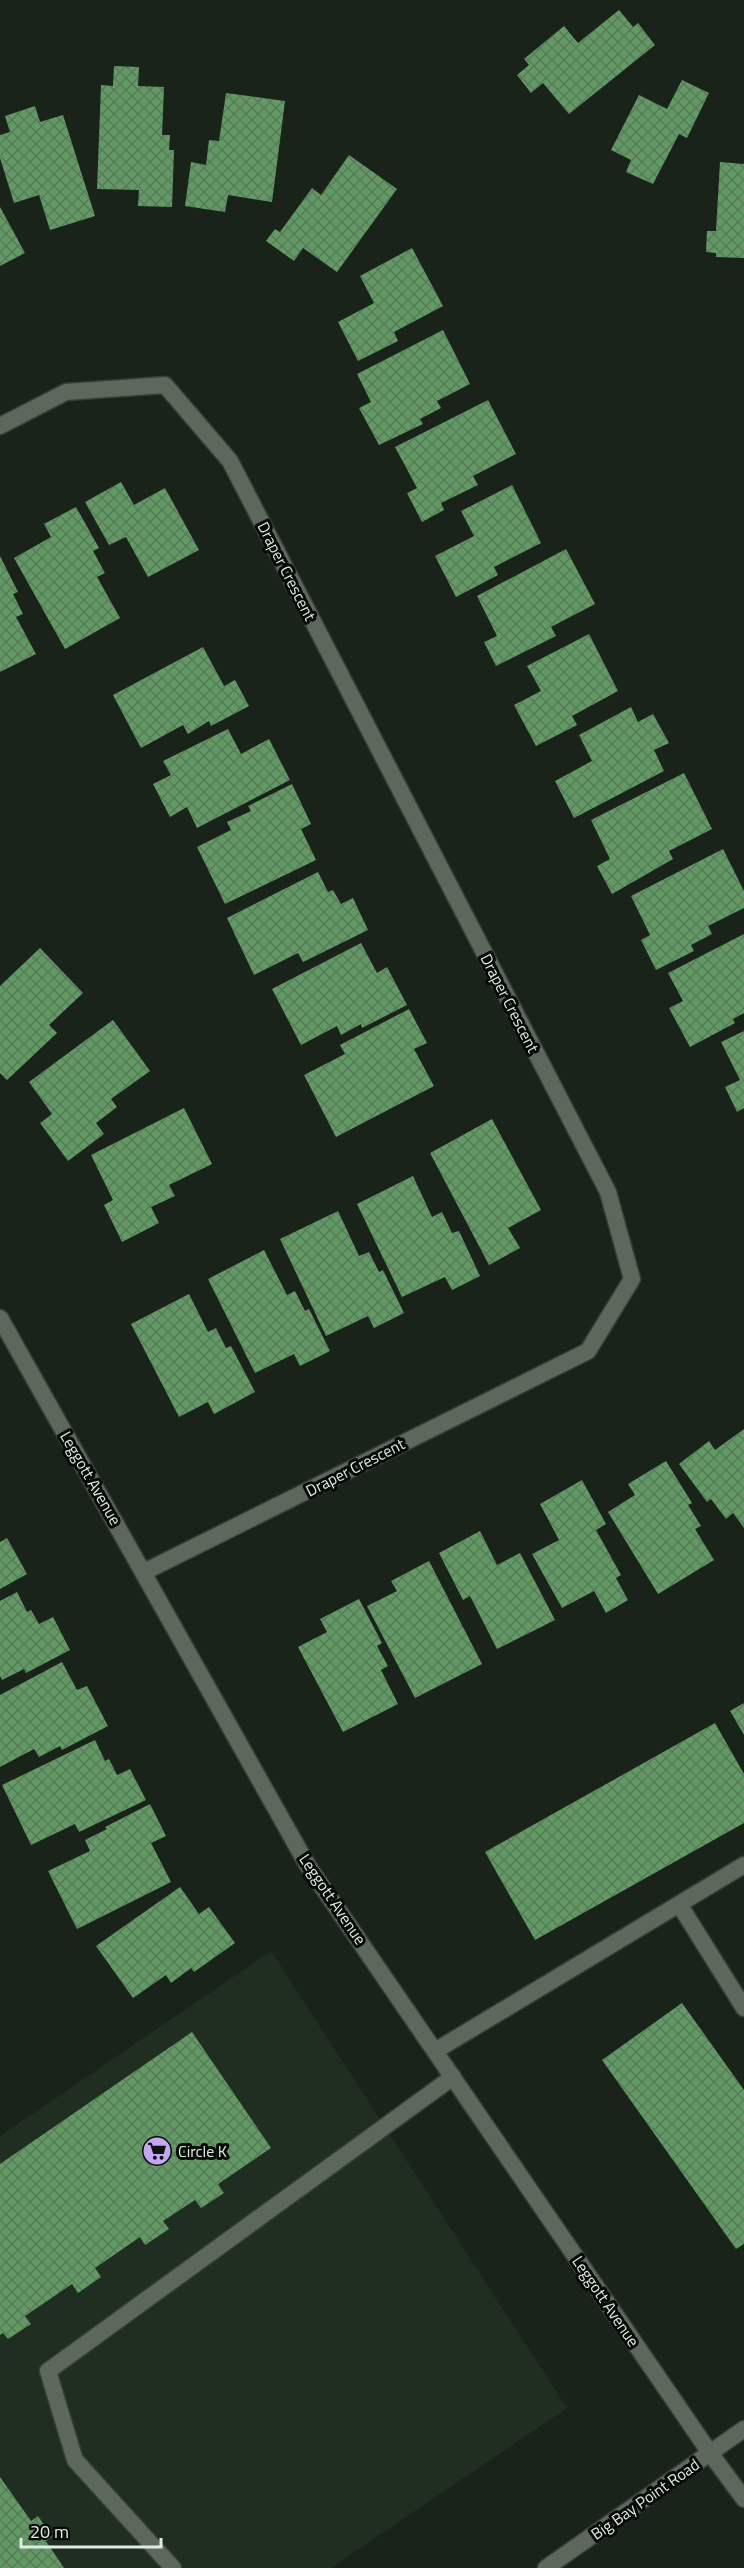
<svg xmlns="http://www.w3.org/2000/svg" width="744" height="2568" font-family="'Titillium Web',sans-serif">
  <defs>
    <pattern id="building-cross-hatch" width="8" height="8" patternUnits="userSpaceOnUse" patternTransform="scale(1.5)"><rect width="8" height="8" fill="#629965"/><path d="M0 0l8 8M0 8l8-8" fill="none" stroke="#587c59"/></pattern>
  </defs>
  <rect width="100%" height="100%" fill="#19231a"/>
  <!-- built -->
  <path fill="#1f2e20" d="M271,1951L567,2408L331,2568H0V2136Z"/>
  <!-- building -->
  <path fill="url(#building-cross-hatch)" d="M619,10L633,27L638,23L655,45L569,114L543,83L531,93L517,75L529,65L524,59L564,26L578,43Z
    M114,66L139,67L138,86L164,87L162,135H170L169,150H174L172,207L138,206L139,190L97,189L101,85L113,86Z
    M682,80L709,93L687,138L679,134L653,184L626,172L631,160L611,150L639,95L667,109Z
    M226,93L285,101L272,202L228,195L225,212L185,206L191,162L206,165L209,140L219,141Z
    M35,106L40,122L63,115L95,216L50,230L39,195L14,203L0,158V135L10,132L5,116Z
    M349,155L397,189L337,272L303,248L294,261L266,241L275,229L280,232L312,188L321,195Z
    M720,162L744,164V258L716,257V253L706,252L707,231H716Z
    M0,207L25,253L0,266Z
    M412,248L443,306L394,332L398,341L358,361L338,322L374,303L360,276Z
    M443,330L470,384L437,401L441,408L420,419L423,424L379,445L359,408L371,402L357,374Z
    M488,400L516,454L473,476L478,485L441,503L444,510L422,522L407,493L417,488L395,447Z
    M121,482L134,505L165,488L199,550L148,577L126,537L109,545L85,502Z
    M512,485L541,543L494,567L498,575L456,597L435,556L474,536L461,511Z
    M76,507L99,548L93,551L105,573L97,577L120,618L65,649L14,558L51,537L44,524Z
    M566,549L595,604L551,627L556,636L496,666L484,642L497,636L477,596Z
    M0,556L18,592L13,594L23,614L16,617L36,654L0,672Z
    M589,634L618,691L572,716L577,725L536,746L514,705L541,691L527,666Z
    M203,647L224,686L235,680L249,706L211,726L209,721L188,734L183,725L141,748L113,695Z
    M631,707L638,722L653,714L669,743L654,750L664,771L574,818L555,781L592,761L579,735Z
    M228,729L241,754L269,739L290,780L197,828L187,807L170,817L153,784L171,775L163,761Z
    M684,773L712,829L669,851L673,859L612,894L597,866L610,859L591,820Z
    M292,784L311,824L301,829L316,860L225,904L197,847L231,830L227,822L251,811L248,806Z
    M723,849L744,891V908L708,926L712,934L691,945L694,951L656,970L641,940L650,935L631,896Z
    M318,872L328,892L333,890L341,904L353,898L368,930L303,962L298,953L254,975L227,918Z
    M744,934V1013L733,1019L735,1023L690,1047L669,1008L683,1001L668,973Z
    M361,943L377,973L387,967L407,1005L362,1028L361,1024L341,1035L337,1026L301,1045L272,989Z
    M40,948L83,993L49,1025L57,1033L7,1080L0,1073V986Z
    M409,1009L427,1043L414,1049L434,1086L336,1137L304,1075L345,1054L340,1045Z
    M113,1020L150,1071L111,1099L117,1107L96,1123L104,1134L68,1161L40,1123L52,1114L29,1082Z
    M744,1031V1108L737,1112L725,1087L740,1080L721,1042Z
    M184,1108L212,1164L169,1185L175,1196L151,1207L159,1223L122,1242L104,1205L113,1200L91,1155Z
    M492,1119L541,1210L508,1228L520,1248L489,1265L430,1153Z
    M413,1176L432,1217L442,1212L452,1233L459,1231L480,1276L452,1290L445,1277L402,1297L357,1204Z
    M338,1211L359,1256L369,1252L379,1272L383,1270L404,1313L374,1328L368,1316L326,1336L280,1239Z
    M264,1250L287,1295L295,1291L305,1311L309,1309L330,1351L300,1366L294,1354L255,1373L208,1279Z
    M189,1294L208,1332L216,1328L226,1348L231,1346L255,1392L214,1414L208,1402L179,1417L131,1324Z
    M744,1429V1528L733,1513L726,1519L711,1499L707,1502L679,1464L709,1441L715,1450Z
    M666,1461L692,1503L688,1505L701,1526L695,1529L714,1560L658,1594L608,1512L635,1495L628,1484Z
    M582,1480L606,1524L596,1530L621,1575L616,1578L628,1600L606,1613L594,1591L562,1608L532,1554L559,1540L540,1504Z
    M480,1531L497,1565L520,1553L555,1620L497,1649L470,1596L463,1600L439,1553Z
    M7,1538L27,1574L0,1589V1542Z
    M429,1561L482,1664L415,1698L367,1606L397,1591L391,1581Z
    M17,1592L27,1612L31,1610L39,1624L53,1617L70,1650L26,1673L24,1669L2,1680L0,1676V1601Z
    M359,1599L382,1643L377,1646L388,1666L381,1670L398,1704L343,1732L298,1647L327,1632L320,1619Z
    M62,1662L77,1690L87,1686L108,1726L62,1750L60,1746L39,1757L34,1749L0,1767V1695Z
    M744,1703V1735L730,1711Z
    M715,1723L744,1774V1823L535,1940L485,1852Z
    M95,1740L105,1761L109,1759L117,1775L130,1769L146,1800L79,1832L75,1824L31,1845L2,1785Z
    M150,1804L166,1836L151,1843L171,1882L77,1929L48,1871L90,1851L85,1840L107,1829L105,1827Z
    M180,1887L199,1914L209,1907L235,1943L194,1972L191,1968L171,1983L166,1975L133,1998L96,1946Z
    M682,2003L744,2090V2244L736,2249L602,2060Z
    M192,2032L271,2148L218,2184L224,2193L201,2208L195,2200L163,2221L169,2229L145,2245L140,2237L95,2268L101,2277L78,2293L72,2284L25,2316L31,2324L8,2339L3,2333L0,2335V2164Z
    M0,2477L31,2521L38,2516L52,2537L46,2541L64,2568H0Z"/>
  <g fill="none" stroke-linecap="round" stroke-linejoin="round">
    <!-- service casing -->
    <g stroke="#363e36" stroke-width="19">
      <path id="service" d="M679,1904L744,2008
        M435,2051L744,1865
        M173,2568L75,2460L48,2371L453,2077"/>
    </g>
    <!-- minor casing -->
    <g stroke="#363e36" stroke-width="19">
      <path id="minor" d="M0,426L66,392L165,385L230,461L608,1192L632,1279L588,1351L144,1572
        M0,1318L308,1866L710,2453L744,2499"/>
    </g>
    <!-- tertiary casing -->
    <g stroke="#363e36" stroke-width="19">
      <path id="tertiary" d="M546,2568L744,2429"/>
    </g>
    <!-- service -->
    <use href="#service" stroke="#5c685c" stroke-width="16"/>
    <!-- minor -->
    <use href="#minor" stroke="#5c685c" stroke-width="16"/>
    <!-- tertiary -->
    <use href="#tertiary" stroke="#5c685c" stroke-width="16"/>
  </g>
  <!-- icons -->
  <defs>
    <g id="supermarket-disc" transform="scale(1.5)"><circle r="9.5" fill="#c4a7f1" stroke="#070b07"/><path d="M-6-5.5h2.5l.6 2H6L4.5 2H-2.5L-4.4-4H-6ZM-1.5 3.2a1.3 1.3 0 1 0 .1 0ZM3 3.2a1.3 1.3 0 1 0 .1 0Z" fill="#111"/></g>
  </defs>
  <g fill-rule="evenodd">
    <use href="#supermarket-disc" x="157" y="2151"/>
  </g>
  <g text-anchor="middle" stroke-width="6" stroke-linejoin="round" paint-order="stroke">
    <!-- street labels -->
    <g font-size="16" fill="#e3eae3" stroke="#070b07">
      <text transform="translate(287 571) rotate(63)" y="6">Draper Crescent</text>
      <text transform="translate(510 1003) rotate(63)" y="6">Draper Crescent</text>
      <text transform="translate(355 1467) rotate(-27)" y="6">Draper Crescent</text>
      <text transform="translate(91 1478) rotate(60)" y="6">Leggott Avenue</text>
      <text transform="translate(333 1899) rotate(56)" y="6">Leggott Avenue</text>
      <text transform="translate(606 2301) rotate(56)" y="6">Leggott Avenue</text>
      <text transform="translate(645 2499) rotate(-35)" y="6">Big Bay Point Road</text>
    </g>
    <!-- poi labels -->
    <g font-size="16" fill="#e3eae3" stroke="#070b07" text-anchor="start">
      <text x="178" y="2157">Circle K</text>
    </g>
  </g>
  <!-- scale -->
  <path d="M21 2538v9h140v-9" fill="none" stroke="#e3eae3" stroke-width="3"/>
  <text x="30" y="2538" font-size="18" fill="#e3eae3" stroke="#070b07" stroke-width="4.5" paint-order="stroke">20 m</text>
</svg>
